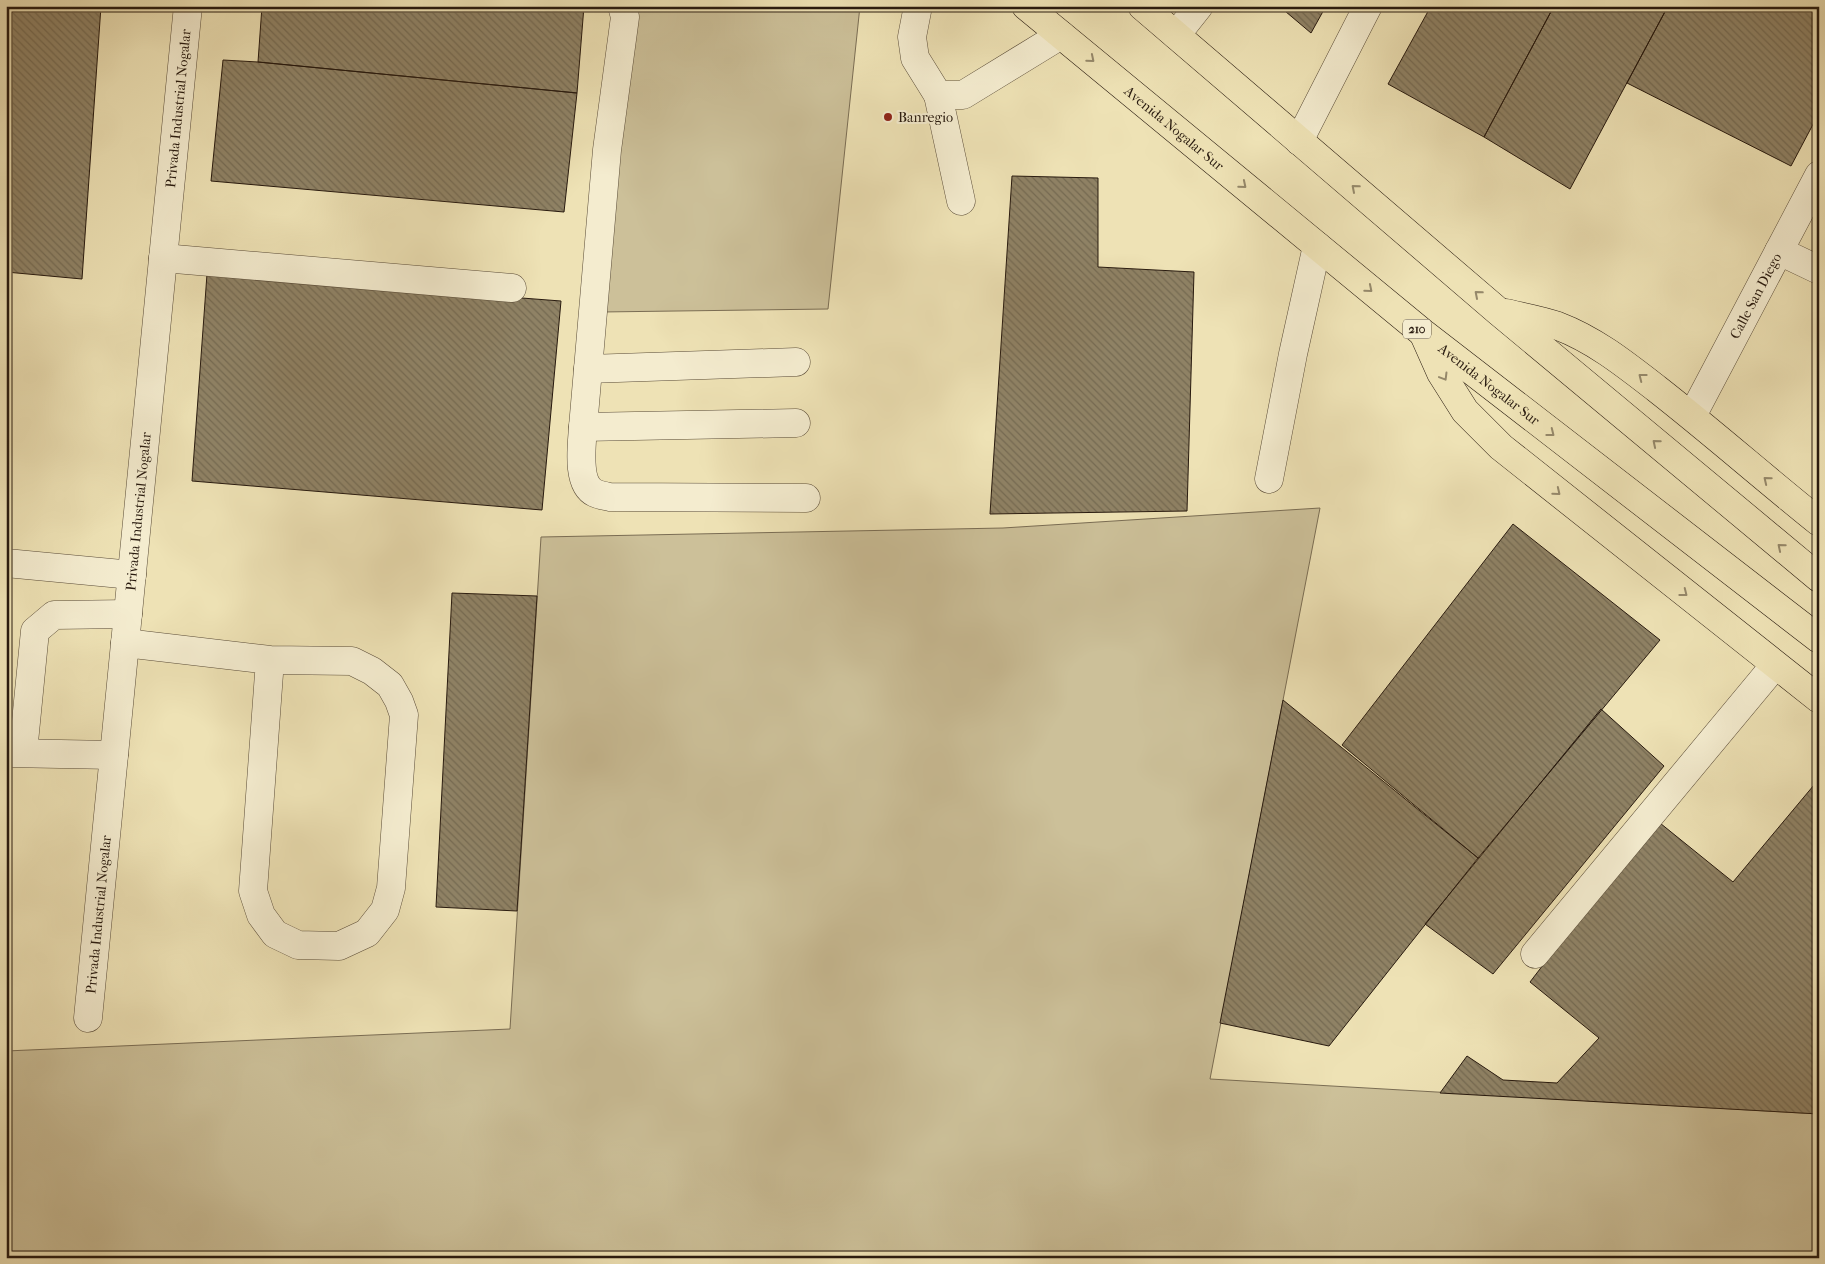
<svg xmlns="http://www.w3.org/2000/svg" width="1825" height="1264" font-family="'IM FELL French Canon',serif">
  <defs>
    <pattern id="building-back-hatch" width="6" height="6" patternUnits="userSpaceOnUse" patternTransform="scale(1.25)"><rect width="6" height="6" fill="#8f8265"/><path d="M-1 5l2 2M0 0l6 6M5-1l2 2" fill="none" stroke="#756a52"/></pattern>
  </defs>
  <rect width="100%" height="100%" fill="#eee2b5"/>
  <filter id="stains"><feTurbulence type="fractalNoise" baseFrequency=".004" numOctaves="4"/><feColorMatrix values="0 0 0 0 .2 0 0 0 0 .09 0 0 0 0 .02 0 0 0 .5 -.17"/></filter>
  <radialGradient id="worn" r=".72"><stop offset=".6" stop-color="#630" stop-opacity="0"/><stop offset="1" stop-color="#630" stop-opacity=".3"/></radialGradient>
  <!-- green -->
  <path fill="#ccc099" stroke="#7a6d54" d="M634,6H860L828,309L601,312Z
    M1320,508L1210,1079L1819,1114V1258H6V1051L510,1029L541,537L1003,528Z"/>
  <!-- building -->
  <path fill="url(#building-back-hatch)" stroke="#281a0f" d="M6,6H101L82,279L6,272Z
    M262,6H584L577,93L258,62Z
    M1279,6H1326L1311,33Z
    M1431,6H1554L1484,137L1388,84Z
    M1554,6H1668L1570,189L1484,137Z
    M1668,6H1819V113L1791,166L1627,83Z
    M223,60L258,62L577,93L564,212L211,181Z
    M1012,176L1098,178V267L1194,272L1187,511L990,514Z
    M207,274L561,301L542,510L192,481Z
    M1513,524L1660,640L1478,858L1342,745Z
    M452,593L537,596L517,911L436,907Z
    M1283,700L1478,858L1329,1046L1220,1023Z
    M1601,709L1664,766L1493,974L1425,924Z
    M1819,779V1114L1440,1093L1467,1056L1503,1080L1557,1083L1599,1038L1530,982L1655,819L1733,882Z"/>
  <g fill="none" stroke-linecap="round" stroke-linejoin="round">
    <!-- minor casing -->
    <g stroke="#5a4c38" stroke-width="29">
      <g id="minor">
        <path d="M622,6L625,17L607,150L583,427C582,444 576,484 595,493C599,495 605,496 610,497L806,498"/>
        <path d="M918,6L912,37L915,58L938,95H963L1061,35"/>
        <path d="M1176,35L1199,6"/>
        <path d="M938,95L961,201"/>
        <path d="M1299,141L1368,6"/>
        <path d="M1779,251L1819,270"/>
        <path d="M163,258L512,288"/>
        <path d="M588,369L796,362"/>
        <path id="s1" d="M1692,416L1819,175"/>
        <path d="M583,427L796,423"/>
        <path d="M1269,479L1293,354L1317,246"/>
        <path d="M6,563L132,575"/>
        <path d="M125,643L270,660L352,661L372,671L390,685L399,701L404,715L391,888L385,910L367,933L339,946L298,945L275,934L261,915L253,891L270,660"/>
        <path d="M23,752L35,631L54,615L128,614"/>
        <path d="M6,753L114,755"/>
        <path d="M1535,954L1775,665"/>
        <path id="s2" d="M88,1018L188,6"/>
      </g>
    </g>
    <!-- highway casing -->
    <g stroke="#281a0f" stroke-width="29">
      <g id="highway">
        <path id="s3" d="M1026,6L1423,333L1819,639"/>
        <path d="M1142,6L1499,312L1819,578"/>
        <path d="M1506,313C1523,317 1541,320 1558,326C1595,340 1626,365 1657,389C1712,432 1764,478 1819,522"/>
        <path d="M1425,337L1441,373L1465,411L1501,447L1819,699"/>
      </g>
    </g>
    <!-- minor -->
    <use href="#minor" stroke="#f4eccf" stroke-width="28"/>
    <!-- highway -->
    <use href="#highway" stroke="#eee2b5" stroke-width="28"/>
  </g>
  <!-- one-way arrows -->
  <defs><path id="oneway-chevron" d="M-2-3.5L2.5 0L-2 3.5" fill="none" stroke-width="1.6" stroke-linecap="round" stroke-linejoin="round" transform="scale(1.25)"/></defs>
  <g stroke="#95886a">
    <use href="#oneway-chevron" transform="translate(1091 59) rotate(40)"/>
    <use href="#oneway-chevron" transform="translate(1243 185) rotate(40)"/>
    <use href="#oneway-chevron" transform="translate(1355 188) rotate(-139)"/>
    <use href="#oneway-chevron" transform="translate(1369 289) rotate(40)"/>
    <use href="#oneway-chevron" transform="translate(1478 294) rotate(-139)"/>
    <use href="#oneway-chevron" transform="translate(1444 377) rotate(59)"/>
    <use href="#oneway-chevron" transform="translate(1642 377) rotate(-142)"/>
    <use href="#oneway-chevron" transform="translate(1551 433) rotate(38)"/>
    <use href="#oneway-chevron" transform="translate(1656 443) rotate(-140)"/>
    <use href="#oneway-chevron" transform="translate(1767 480) rotate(-141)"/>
    <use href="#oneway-chevron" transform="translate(1557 492) rotate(39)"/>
    <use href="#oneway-chevron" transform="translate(1781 547) rotate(-140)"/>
    <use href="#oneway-chevron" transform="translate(1684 593) rotate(38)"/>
  </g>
  <!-- markers -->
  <circle fill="#8f2418" stroke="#f4eccf" stroke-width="2" cx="888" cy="117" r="5"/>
  <g text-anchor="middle" stroke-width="4" stroke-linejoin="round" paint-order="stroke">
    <!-- shield labels -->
    <rect fill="#f4eccf" stroke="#655949" stroke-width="1" x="1403" y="319.5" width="28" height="19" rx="4"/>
    <g font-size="12" font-weight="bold" fill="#281a0f">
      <text x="1417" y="333">210</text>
    </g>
    <!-- street labels -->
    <g font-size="14" fill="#281a0f" stroke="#f4eccf">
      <text dy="5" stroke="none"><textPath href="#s2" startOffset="914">Privada Industrial Nogalar</textPath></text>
      <text dy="5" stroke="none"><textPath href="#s3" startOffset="192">Avenida Nogalar Sur</textPath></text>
      <text dy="5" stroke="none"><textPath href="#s1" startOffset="136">Calle San Diego</textPath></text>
      <text dy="5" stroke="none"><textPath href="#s3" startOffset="598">Avenida Nogalar Sur</textPath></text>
      <text dy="5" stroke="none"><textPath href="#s2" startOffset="509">Privada Industrial Nogalar</textPath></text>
      <text dy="5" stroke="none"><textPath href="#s2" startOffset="104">Privada Industrial Nogalar</textPath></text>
    </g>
    <!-- poi labels -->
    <g font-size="14" fill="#281a0f" stroke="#f4eccf" text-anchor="start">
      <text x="898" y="122">Banregio</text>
    </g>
  </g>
  <!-- margin -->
  <rect width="1825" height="1264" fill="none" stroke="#eee2b5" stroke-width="25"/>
  <rect x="8" y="8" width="1810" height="1249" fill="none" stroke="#281a0f" stroke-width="2.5"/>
  <rect x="12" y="12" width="1800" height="1239" fill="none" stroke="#281a0f"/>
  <rect width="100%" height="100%" filter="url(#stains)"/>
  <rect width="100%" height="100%" fill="url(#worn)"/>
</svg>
